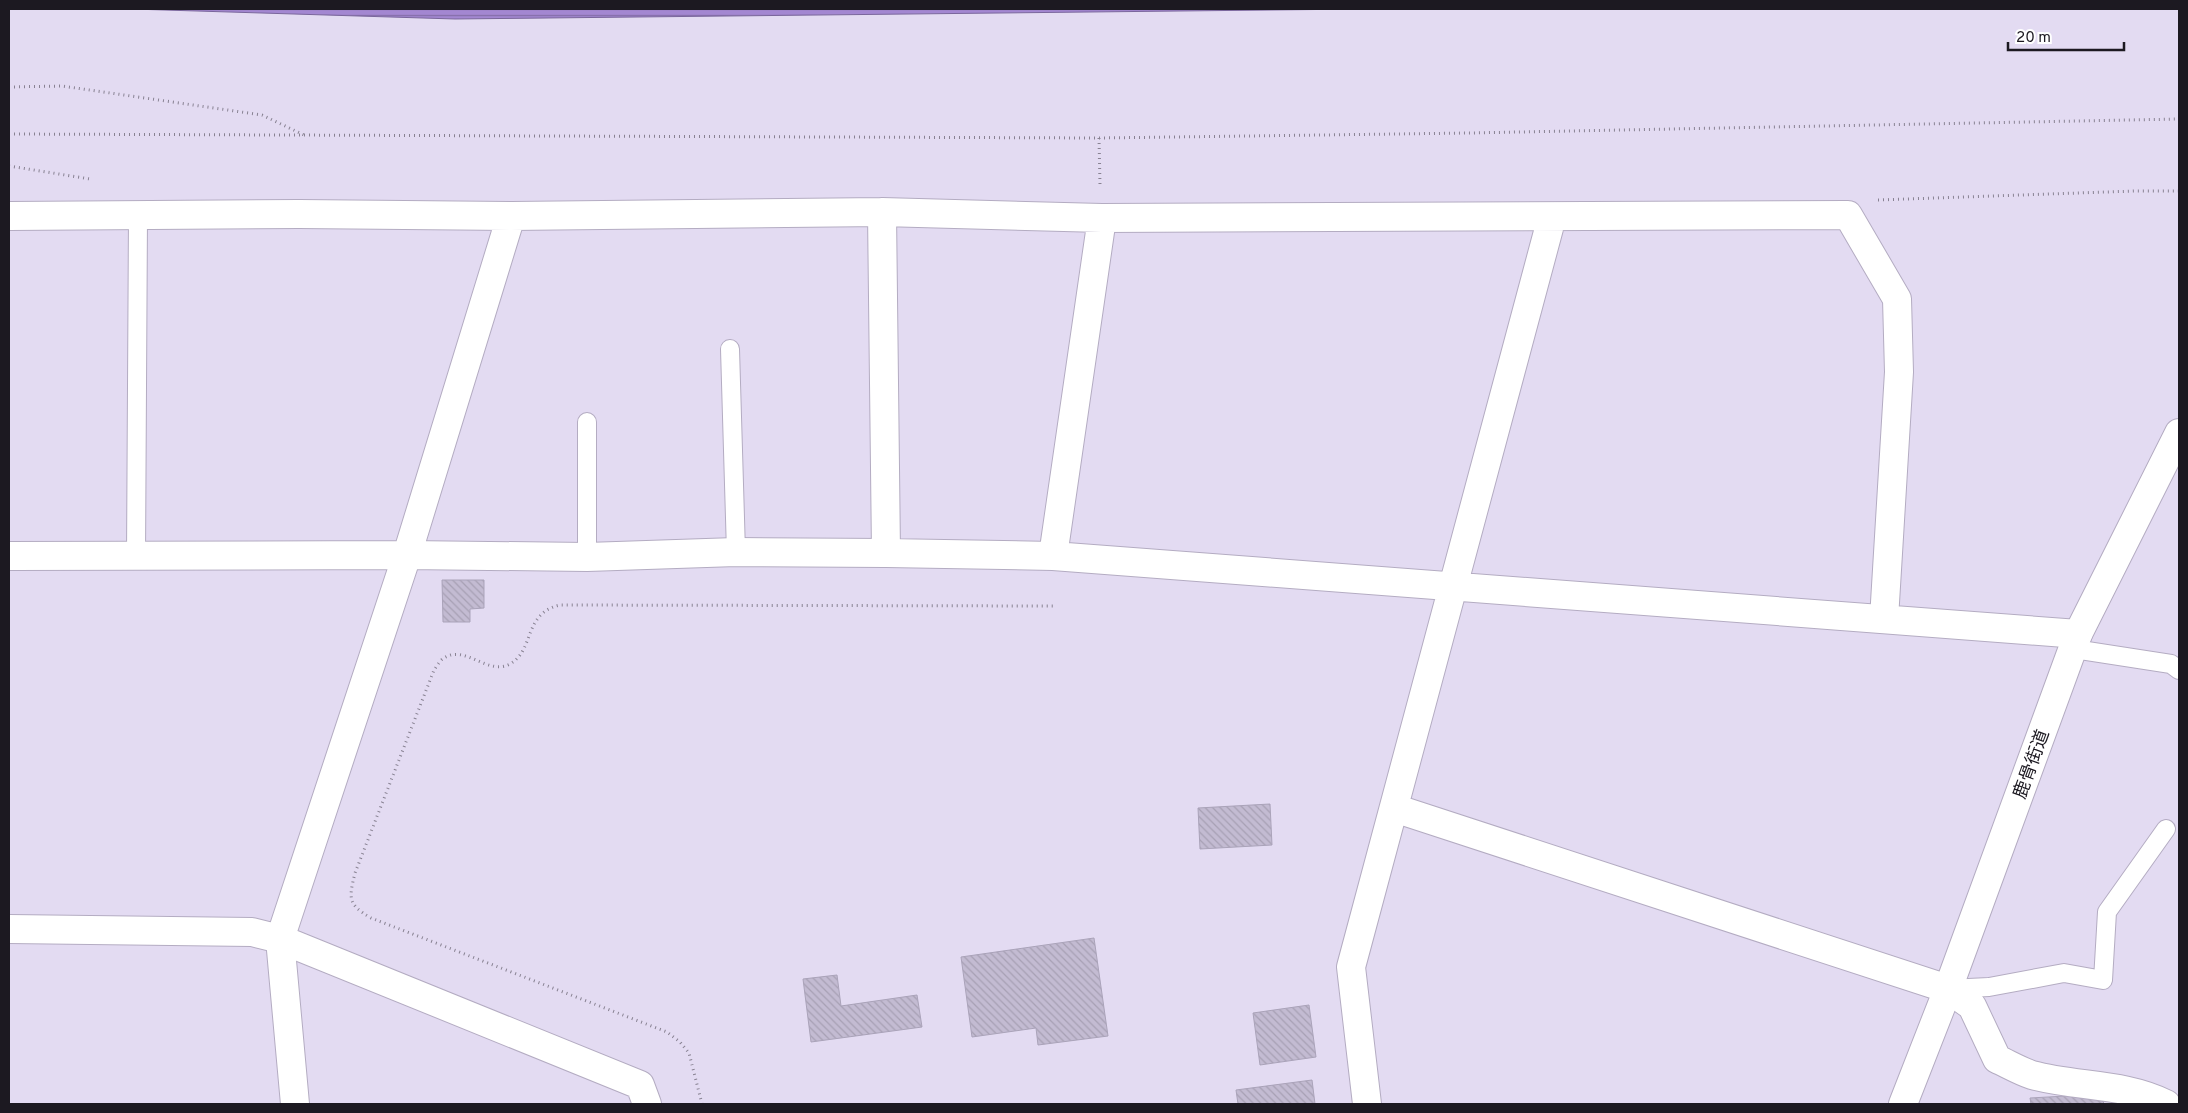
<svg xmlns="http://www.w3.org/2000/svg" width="2188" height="1113" font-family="Overpass,'Noto Sans JP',sans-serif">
  <defs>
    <pattern id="water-rules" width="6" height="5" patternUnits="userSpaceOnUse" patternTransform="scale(1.25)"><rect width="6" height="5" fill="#a387d1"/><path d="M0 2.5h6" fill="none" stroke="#846ea9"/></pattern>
    <pattern id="building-back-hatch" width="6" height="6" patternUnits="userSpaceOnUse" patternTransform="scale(1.25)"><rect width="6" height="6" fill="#c3bbd2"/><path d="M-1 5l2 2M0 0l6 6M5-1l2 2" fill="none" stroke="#a7a0b4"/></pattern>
  </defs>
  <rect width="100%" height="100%" fill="#e3dbf2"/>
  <!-- water -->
  <path fill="url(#water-rules)" stroke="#7a669c" d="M132,9H1362L455,19Z"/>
  <!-- building -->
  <path fill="url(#building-back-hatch)" stroke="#aaa3b9" d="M442,580H484V608L470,609V622H443Z
    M1270,804L1272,845L1200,849L1198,808Z
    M1094,938L1108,1036L1038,1045L1036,1028L972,1037L961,957Z
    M837,975L841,1006L917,995L922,1027L811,1042L803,979Z
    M1309,1005L1316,1057L1260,1065L1253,1013Z
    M1312,1080L1315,1104H1238L1236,1090Z
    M2084,1095L2103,1101L2104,1104H2031L2030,1098Z"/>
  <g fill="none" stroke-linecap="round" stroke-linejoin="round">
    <!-- service casing -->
    <g stroke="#b4acc2" stroke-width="20">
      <path id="service" d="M730,349L736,552
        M587,422V557
        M136,557L138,216
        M2074,649L2171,664L2179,670
        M1948,989L1989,987L2064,973L2103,980L2107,912L2166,829"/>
    </g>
    <!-- minor casing -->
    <g stroke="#b4acc2" stroke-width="30">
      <path id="minor" d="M882,212L886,553
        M9,216L299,214L511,216L882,212L1102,218L1848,215L1897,299L1899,372L1884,619
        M9,556L407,555L587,557L736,552L886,553L1053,556L2078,634
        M1053,556L1102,218
        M1394,808L1948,989L1972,1006L1997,1059C2008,1064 2020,1071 2032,1075C2076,1087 2125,1083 2166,1104
        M9,929L252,932L280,939L640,1085L647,1104
        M295,1104L280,939L407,555L511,216
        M1367,1104L1351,967L1552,217"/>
    </g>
    <!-- tertiary casing -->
    <g stroke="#b4acc2" stroke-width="30">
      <path id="tertiary" d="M1903,1104L1948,989L2078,634L2179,433"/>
    </g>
    <!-- path -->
    <path stroke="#888292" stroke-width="3" stroke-dasharray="1 4" stroke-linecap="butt" d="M9,87L62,86L262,115L304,135
      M9,134L1099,138L1469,133L2179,119
      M1099,138L1100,185
      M9,166L90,179
      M1878,200L2135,191H2179
      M702,1104L689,1053L680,1042L667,1032L371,918C347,904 349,898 355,873L434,670C437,666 440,660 444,658C465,644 488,676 510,664C535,650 523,613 560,605L1053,606"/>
    <!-- service -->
    <use href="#service" stroke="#fff" stroke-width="18"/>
    <!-- minor -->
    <use href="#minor" stroke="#fff" stroke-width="28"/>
    <!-- tertiary -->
    <use href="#tertiary" stroke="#fff" stroke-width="28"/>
  </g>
  <g text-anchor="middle" stroke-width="4" stroke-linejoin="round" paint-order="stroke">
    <!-- street labels -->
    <g font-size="18" fill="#1c1921" stroke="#fff">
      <text transform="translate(2031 764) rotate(-70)" y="6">鹿骨街道</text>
    </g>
  </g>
  <!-- border -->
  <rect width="2188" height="1113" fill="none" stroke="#1c1921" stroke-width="20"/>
  <!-- scale -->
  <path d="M2008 42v8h116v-8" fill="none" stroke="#1c1921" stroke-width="2.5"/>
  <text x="2016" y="42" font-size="15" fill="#1c1921" stroke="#ffffff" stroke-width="4" paint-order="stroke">20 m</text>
</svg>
